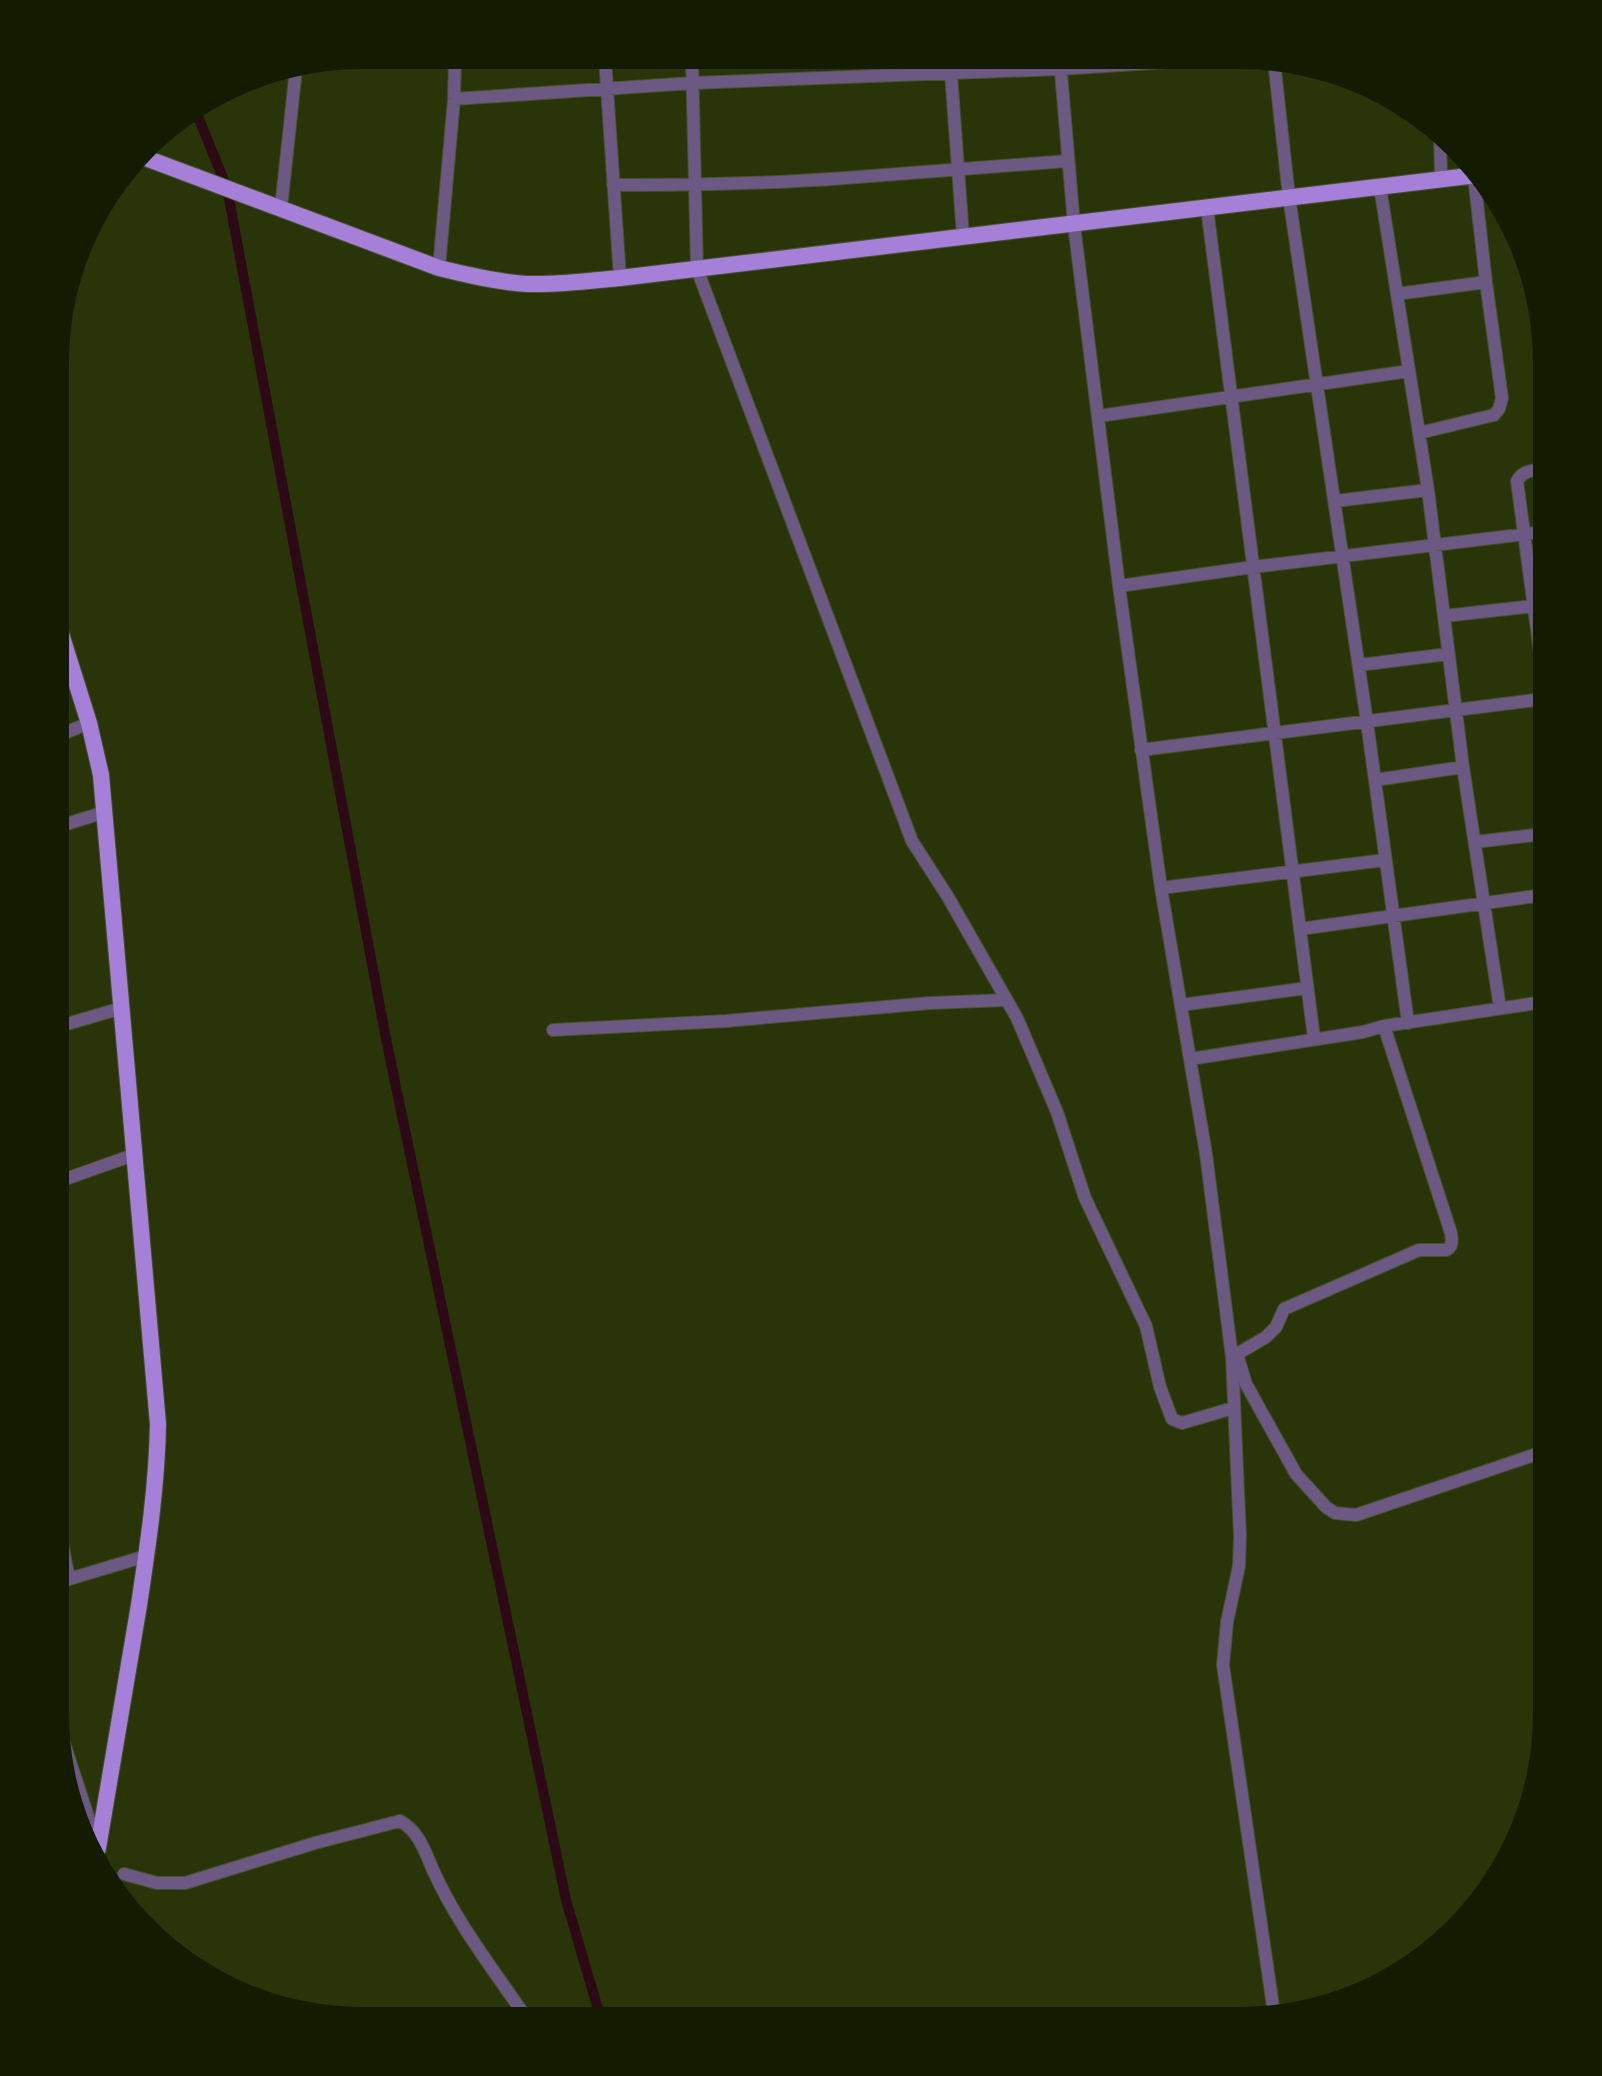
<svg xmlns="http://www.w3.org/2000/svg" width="1602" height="2076" font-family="'Source Serif 4',serif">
  <rect width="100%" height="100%" fill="#293409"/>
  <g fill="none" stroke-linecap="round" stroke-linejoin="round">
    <!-- canal -->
    <path stroke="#2d0815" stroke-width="10" d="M197,114L227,188L387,1044L566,1900L600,2016"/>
    <!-- minor casing -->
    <g stroke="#465227" stroke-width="14">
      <path id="minor" d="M605,59L620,278
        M692,59L697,269L912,841L948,897L1017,1018L1057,1112L1085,1198L1146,1326L1160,1387L1172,1419L1182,1423L1233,1408
        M950,60L963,236
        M1060,61L1074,225L1119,586L1161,888L1206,1154L1232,1357L1240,1536L1239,1566L1227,1622L1223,1665L1274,2013
        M1274,61L1289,197L1367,722L1408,1023
        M454,99L693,83L1060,69L1182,61
        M1440,135L1441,179
        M613,185C690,185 768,184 845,178C919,173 993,166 1067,161
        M1380,187L1428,490L1463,767L1500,1008
        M281,208L296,69
        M1207,208L1314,1038
        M439,268L454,99L455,59
        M1397,294L1486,282
        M1099,416L1409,371
        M1419,433L1494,415L1499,409L1502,398L1486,282L1474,176
        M1335,501L1428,490
        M1119,586L1253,567L1543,532
        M1444,616L1534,606
        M1359,665L1448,654
        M1543,675L1517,481C1523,470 1532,471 1543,469
        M60,735L89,723
        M1141,750L1543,699
        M1375,780L1463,767
        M60,826L105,812
        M1475,842L1543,834
        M1161,888L1385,860
        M1300,929L1543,895
        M1181,1005L1307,988
        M60,1026L122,1008
        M553,1030L726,1021L930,1003L1007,1000
        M1190,1059L1363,1032L1384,1026L1543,1002
        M60,1181L136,1154
        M1237,1354L1246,1384L1296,1474L1326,1507L1335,1513L1356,1515L1543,1452
        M1232,1357L1266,1337L1276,1327L1284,1309L1419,1250H1446C1453,1247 1452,1240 1451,1233L1384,1026
        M59,1528L69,1579
        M59,1582L146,1556
        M61,1734L98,1847
        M124,1874L157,1883H185L315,1843L400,1821C419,1831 425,1852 433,1870C456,1922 493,1969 525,2016"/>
    </g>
    <!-- major casing -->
    <g stroke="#465227" stroke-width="18">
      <path id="major" d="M143,157L439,268C468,275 497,282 527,284C558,285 589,281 620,278L1477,175
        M61,634L89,723L101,775L158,1424C157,1485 148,1545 139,1605C126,1686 112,1767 98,1848L95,1856"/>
    </g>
    <!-- minor -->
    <use href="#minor" stroke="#6b5984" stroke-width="12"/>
    <!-- major -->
    <use href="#major" stroke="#a680d8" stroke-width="16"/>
  </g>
  <!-- crop -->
  <path d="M0 0H1602V2076H0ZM362 69H1240A293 293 0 0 1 1533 362V1714A293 293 0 0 1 1240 2007H362A293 293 0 0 1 69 1714V362A293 293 0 0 1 362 69Z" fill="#131b00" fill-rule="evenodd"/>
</svg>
